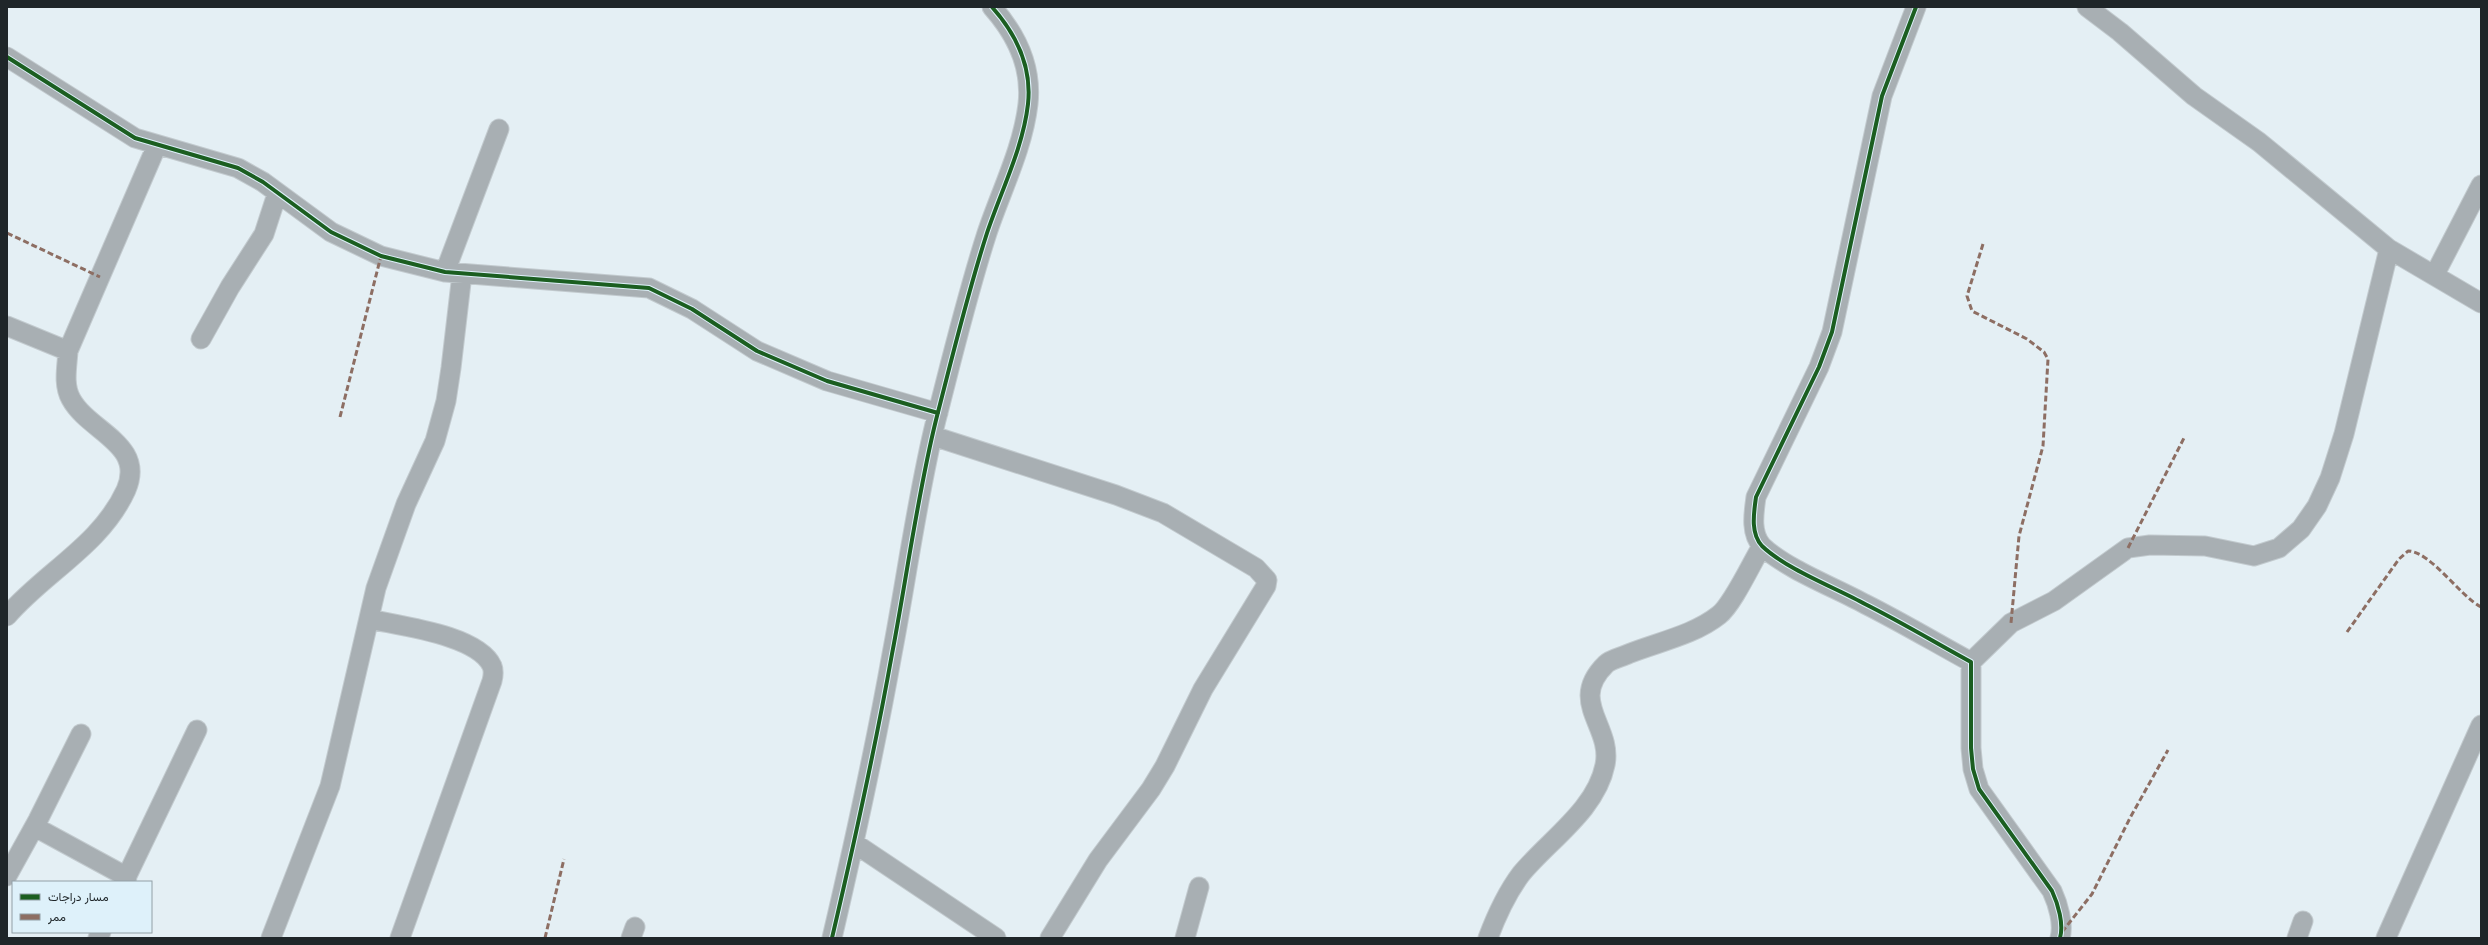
<svg xmlns="http://www.w3.org/2000/svg" width="2488" height="945" font-family="Quicksand,Vazirmatn,sans-serif">
  <rect width="100%" height="100%" fill="#e4eff4"/>
  <g fill="none" stroke-linecap="round" stroke-linejoin="round">
    <!-- minor casing -->
    <g stroke="#c2cace" stroke-width="21">
      <path id="minor" d="M1916,7L1882,96L1832,332L1819,367L1756,497C1754,512 1750,533 1762,546C1786,569 1836,588 1865,604C1901,622 1936,643 1971,662V748L1973,769L1979,789L2052,891C2058,904 2064,924 2060,938
        M2087,7L2120,32L2194,96L2259,142L2389,249L2481,303
        M7,57L135,138L238,168L263,182L331,232L381,256L445,272L649,288L692,309L757,351L827,381L938,413
        M445,272L499,129
        M2435,274L2481,185
        M7,326L68,351
        M201,339L230,287L264,234L277,194
        M933,436L1116,495L1163,513L1256,568L1267,580L1266,586L1203,689L1165,766L1151,789L1098,860L1050,938
        M7,616C45,572 101,545 126,490C146,444 89,432 71,399C63,385 67,367 68,351L157,145
        M369,619C400,626 478,635 492,666C494,671 493,677 492,681L400,938
        M1971,662L2011,623L2054,601L2128,548L2150,545L2205,546L2254,556L2279,548L2301,529L2317,506L2330,478L2344,434L2389,249
        M35,827L127,877
        M854,843L996,938
        M7,876L38,820L81,734
        M124,882L197,730
        M98,938L101,932
        M271,938L330,786L376,588L406,504L435,441L446,401L451,368L462,274
        M631,938L635,927
        M832,938C854,844 875,749 892,654C907,576 917,497 936,420C952,358 967,295 987,233C1001,191 1023,148 1028,104C1032,67 1016,34 992,7
        M1185,938L1199,887
        M1488,938C1497,914 1506,894 1521,874C1549,840 1596,810 1605,765C1613,726 1567,702 1606,664C1611,659 1622,657 1628,654C1658,642 1694,635 1719,615C1733,604 1752,562 1762,546
        M2297,938L2303,921
        M2386,938L2481,725"/>
    </g>
    <!-- minor -->
    <use href="#minor" stroke="#a8afb3" stroke-width="19"/>
    <!-- quiet -->
    <path stroke="#8d6e63" stroke-width="3" stroke-dasharray="6 3" stroke-linecap="butt" d="M7,233L100,277
      M1983,244L1967,296L1972,311L2027,339L2044,352L2048,359L2043,446L2019,536L2011,623
      M340,417L381,256
      M2128,548L2185,436
      M2347,632L2399,559L2408,551C2430,551 2460,596 2481,607
      M2062,932L2092,894L2130,818L2168,750
      M545,938L564,859"/>
    <!-- cycleway casing -->
    <g stroke="#def1fa" stroke-width="6">
      <path id="cycleway" d="M1916,7L1882,96L1832,332L1819,367L1756,497C1754,512 1750,533 1762,546C1786,569 1836,588 1865,604C1901,622 1936,643 1971,662V748L1973,769L1979,789L2052,891C2058,904 2064,924 2060,938
        M7,57L135,138L238,168L263,182L331,232L381,256L445,272L649,288L692,309L757,351L827,381L938,413
        M832,938C854,844 875,749 892,654C907,576 917,497 936,420C952,358 967,295 987,233C1001,191 1023,148 1028,104C1032,67 1016,34 992,7"/>
    </g>
    <!-- cycleway -->
    <use href="#cycleway" stroke="#1b5e20" stroke-width="4"/>
  </g>
  <!-- border -->
  <rect width="2488" height="945" fill="none" stroke="#1f2629" stroke-width="16"/>
  <!-- legend -->
  <rect x="12" y="881" width="140" height="52" fill="#def1fa" stroke="#92a0a6"/>
  <rect x="20" y="894" width="20" height="6" fill="#1b5e20" stroke="#92a0a6"/>
  <text x="48" y="901" font-size="12" fill="#1f2629">مسار دراجات</text>
  <rect x="20" y="914" width="20" height="6" fill="#8d6e63" stroke="#92a0a6"/>
  <text x="48" y="921" font-size="12" fill="#1f2629">ممر</text>
</svg>
